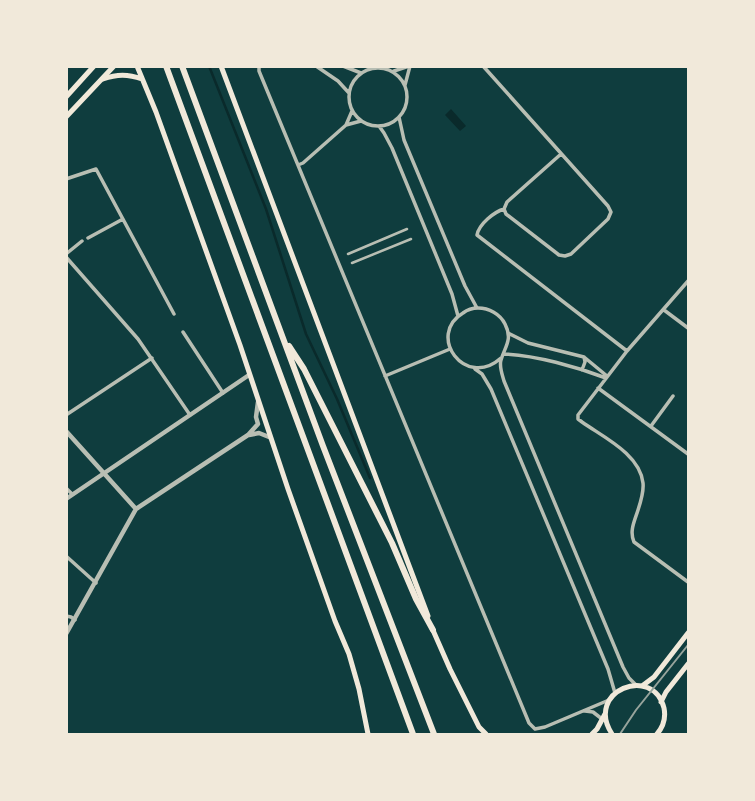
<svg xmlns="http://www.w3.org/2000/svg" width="755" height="801" font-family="Commissioner,sans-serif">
  <rect width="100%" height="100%" fill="#0f3d3e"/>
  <!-- water -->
  <path fill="#0a2a2b" d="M451,109L466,126L460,131L445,115Z"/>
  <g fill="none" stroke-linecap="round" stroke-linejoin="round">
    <!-- stream -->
    <path stroke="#0a2a2b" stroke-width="2.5" d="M209,66L266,209L306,334L337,399L370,478"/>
    <!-- pedestrian -->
    <path stroke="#b8beb3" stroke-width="2.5" d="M348,254L407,229
      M352,263L411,239"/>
    <!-- minor -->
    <path stroke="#b8beb3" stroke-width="3.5" d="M259,66V71L529,723L535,729L545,727L609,700
      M316,66L338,81L349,93
      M343,66L361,73
      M483,66L608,206L611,212L608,219L571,254L565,256L559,255L506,214L504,209
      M349 97a29 29 0 1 1 58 0a29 29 0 1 1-58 0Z
      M394,71L409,66
      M405,85L410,66
      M399,117L404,140L465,286L477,308
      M346,125L352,111
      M379,126L384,133L392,148L452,294L458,316
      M561,154L507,202L504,209C494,212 479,224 477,235L627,351
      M298,165L303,163L346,125L361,121
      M66,179L96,169L174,314
      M88,238L123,219
      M66,254L82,241
      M66,257L138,339L190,415
      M688,281L627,351L578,415V419L582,422C603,437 640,454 643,483C644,492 641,501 638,510C635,520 629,531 634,542L688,582
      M664,310L688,328
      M183,332L223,393
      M508,333L528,343L584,357L607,376
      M504,354C535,355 577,367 606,378
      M501,358C465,390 426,335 463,313C467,310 472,308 478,308C489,308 500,314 505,324C513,340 505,346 501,360C499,366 502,374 504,381L623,667L629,678L635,684
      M475,369L482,374L491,389L608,669L615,693
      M582,370L585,362L584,357
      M385,376L450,349
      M598,388L688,454
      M66,415L152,358
      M651,426L673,396
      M66,488L72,494
      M66,556L96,583
      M66,616L71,617L75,620
      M585,711L593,712L602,719"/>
    <!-- tertiary -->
    <path stroke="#b8beb3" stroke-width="4.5" d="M66,431L136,509
      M249,435L259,433L269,437
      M66,499L249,375
      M66,634L136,509L248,435L258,424L256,417L258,402"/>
    <!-- secondary -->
    <path stroke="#f1e9da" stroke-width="5" d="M66,97L94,66
      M66,117L114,66
      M642,686L654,677L688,633
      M661,702L666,692L688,664
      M592,734L597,729L605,714
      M612,734C584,691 653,664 664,708C666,718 663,727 657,734"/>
    <!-- primary -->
    <path stroke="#f1e9da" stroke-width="5" d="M137,66L156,112L240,345L288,489L335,621L349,654L359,689L368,734
      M221,66L428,616
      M103,79C117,74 128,74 142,79
      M432,628L450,669L479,727L486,734"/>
    <!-- motorway -->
    <path stroke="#f1e9da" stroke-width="6" d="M166,66L413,734
      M182,66L323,446L434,734
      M289,346L304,369L392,543L416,599L433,630"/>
    <!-- tram -->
    <path stroke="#97a49c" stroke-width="2" d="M620,734L636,710L688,645"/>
  </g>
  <!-- border -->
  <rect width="755" height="801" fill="none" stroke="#f1e9da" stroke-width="136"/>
</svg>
